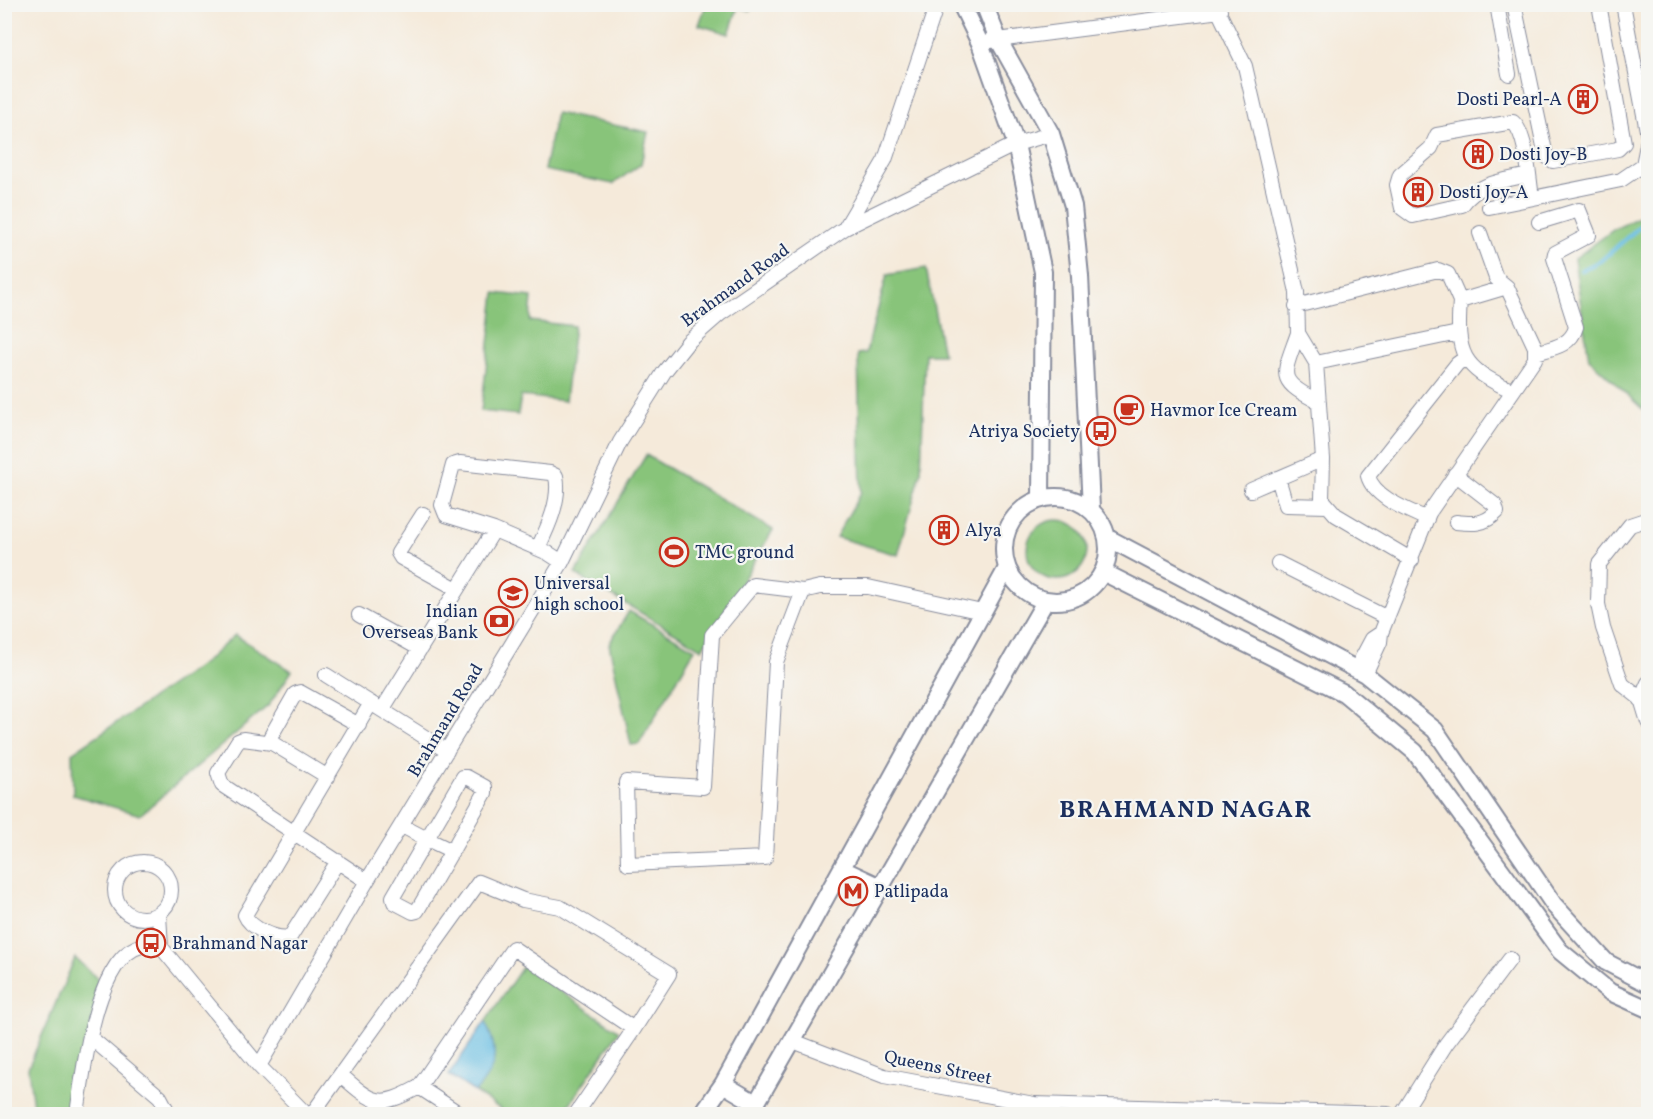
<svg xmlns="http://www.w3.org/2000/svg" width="1653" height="1119" font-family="Vollkorn,serif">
  <rect width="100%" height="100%" fill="#f6f6f2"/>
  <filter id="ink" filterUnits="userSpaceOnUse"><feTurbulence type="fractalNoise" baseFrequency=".0167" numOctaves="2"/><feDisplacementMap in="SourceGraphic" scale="12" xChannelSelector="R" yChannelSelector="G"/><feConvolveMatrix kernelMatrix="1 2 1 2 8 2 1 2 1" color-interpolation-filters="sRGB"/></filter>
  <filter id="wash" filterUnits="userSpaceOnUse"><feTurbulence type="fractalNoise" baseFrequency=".008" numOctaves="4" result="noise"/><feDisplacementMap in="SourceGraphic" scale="24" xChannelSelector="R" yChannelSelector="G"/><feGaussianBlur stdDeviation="1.35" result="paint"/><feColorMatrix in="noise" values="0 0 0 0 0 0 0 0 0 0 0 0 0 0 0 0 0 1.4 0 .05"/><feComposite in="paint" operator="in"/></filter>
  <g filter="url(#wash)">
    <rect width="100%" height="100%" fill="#f5eada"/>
    <!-- green -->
    <path fill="#88c47a" stroke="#527a6c" stroke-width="1.5" d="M706,5V4L753,5L751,11L738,7L729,34L699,25Z
      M556,113L648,132L641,164L613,184L544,170Z
      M1648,212V414L1589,359L1574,259L1613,230Z
      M926,268L943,354H925L921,473L898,555L836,537L861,492L858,354L866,353L887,275Z
      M495,293L532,297L530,321L574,326L565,401L521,396L518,415L481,411Z
      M646,455L773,530L702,649L575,574Z
      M1027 550a30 30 0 1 1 60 0a30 30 0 1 1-60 0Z
      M629,611L695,649L639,744L631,745L609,644Z
      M235,635L292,671L269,705L140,815L73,795L72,753L204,663Z
      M75,958L101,982L71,1114H34L28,1068Z
      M523,966L619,1031L563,1114H508L449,1075Z"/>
    <!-- water -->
    <path fill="#64bce2" stroke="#4076a0" stroke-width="1.5" d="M485,1022C500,1052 497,1068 475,1092L449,1075Z"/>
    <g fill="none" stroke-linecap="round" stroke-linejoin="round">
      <!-- stream -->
      <path stroke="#64bce2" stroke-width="4.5" d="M1582,270L1602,260L1648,219"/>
    </g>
  </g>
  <g filter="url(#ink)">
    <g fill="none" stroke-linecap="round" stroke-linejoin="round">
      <!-- minor casing -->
      <g stroke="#888c9c" stroke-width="16">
        <path id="minor" d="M1215,4L1245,66L1297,292L1298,333L1316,363L1323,459L1322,499L1336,515L1412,560
          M1497,4L1509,74
          M1514,4L1546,156L1553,161L1618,149L1624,143L1599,4
          M1623,4L1648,136
          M990,41L1220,11
          M1529,175C1502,181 1479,182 1462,205L1413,216L1402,208L1397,185L1400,175L1431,148L1437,135L1513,122C1527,135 1529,179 1532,198
          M1489,207L1621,180L1643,165L1648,140
          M845,228L885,160L937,4
          M1507,287L1460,301C1456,354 1462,368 1511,390
          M1296,306L1438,270L1448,274L1460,301
          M1298,333C1283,376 1275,380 1319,402
          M1535,353C1552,348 1571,346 1576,327L1554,258L1555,253L1589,235L1579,210L1539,222
          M1316,363L1458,333
          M1455,474L1495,505L1497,512C1484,525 1473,524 1456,522
          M1278,478L1286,505L1328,506
          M1251,490L1323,459
          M423,514L398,553L401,558L457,589
          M1427,519C1408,510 1374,498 1368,476L1457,364L1465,358
          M538,548C548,527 561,500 556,476L550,473L460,463L453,465L442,505L446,515L494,530L548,553L562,562
          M1278,563L1387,618
          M803,591L776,662L765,858L628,864L626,782L703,787L712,635L753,585L803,591L820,587H868L982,612
          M359,615L420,649
          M1356,669L1372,639L1381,633
          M1365,674L1380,642L1381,633L1429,513L1535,359V347L1507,287L1496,278L1480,233
          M326,675L447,751
          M1648,683L1641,699L1648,722
          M1641,699L1622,684L1603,628L1598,604L1599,564L1630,525L1648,519
          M382,710L494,530
          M272,743L243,739L238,741L218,773L222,785L367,881
          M328,777L272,743L271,736L295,694L300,692L359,725
          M402,826L427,839L452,851L485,793V787L467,777H463L393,897L394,902L413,912L417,911L452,851
          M338,861L290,937C276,940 250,928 245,915L371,703
          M115 890a28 28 0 1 1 56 0a28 28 0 1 1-56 0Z
          M159,915L161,947
          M90,1037L160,1097L169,1114
          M793,1041L884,1076L1034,1104L1388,1114
          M259,1066L367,881L562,562L620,442L664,372L688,342L720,314L845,228L1016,144L1051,134
          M341,1075C374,1104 379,1109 419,1087
          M77,1114C83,1076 97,925 161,947L259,1066L306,1114
          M312,1114L479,882L523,900L560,907L669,974L634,1029
          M460,1114L419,1087L513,948L634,1029L576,1114
          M1402,1114L1446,1044L1510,959"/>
      </g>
      <!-- tertiary casing -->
      <g stroke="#888c9c" stroke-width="20">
        <path id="tertiary" d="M961,4L980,43L1016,144L1043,272L1041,498
          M984,4L998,39L1051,134L1073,206L1080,276L1091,509
          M1004 549a52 52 0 1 1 104 0a52 52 0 1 1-104 0Z
          M1108,538L1365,674L1435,730L1554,905L1606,962L1648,984
          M1103,572L1344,693L1415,752L1560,951L1610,992L1648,1009
          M842,869L881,887
          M723,1084L757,1104
          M702,1114L723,1084L1007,568
          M750,1114L1046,600"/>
      </g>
      <!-- minor -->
      <use href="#minor" stroke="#fff" stroke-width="14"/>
      <!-- tertiary -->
      <use href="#tertiary" stroke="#fff" stroke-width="16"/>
    </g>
  </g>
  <!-- icons -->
  <defs>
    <g id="building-ring" transform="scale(1.5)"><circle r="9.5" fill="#f6f6f2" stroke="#c8321e" stroke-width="1.5"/><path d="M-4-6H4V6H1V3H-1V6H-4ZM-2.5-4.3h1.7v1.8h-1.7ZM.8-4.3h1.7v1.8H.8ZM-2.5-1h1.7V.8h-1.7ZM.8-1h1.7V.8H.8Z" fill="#c8321e"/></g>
    <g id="cafe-ring" transform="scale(1.5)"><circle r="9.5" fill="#f6f6f2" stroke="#c8321e" stroke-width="1.5"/><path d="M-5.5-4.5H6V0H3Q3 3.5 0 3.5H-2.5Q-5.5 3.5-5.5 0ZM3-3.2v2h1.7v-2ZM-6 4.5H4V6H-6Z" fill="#c8321e"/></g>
    <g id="bus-ring" transform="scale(1.5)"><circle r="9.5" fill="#f6f6f2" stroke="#c8321e" stroke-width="1.5"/><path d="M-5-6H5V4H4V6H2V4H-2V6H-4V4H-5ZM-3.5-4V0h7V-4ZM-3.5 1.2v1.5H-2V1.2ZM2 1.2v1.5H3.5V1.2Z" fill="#c8321e"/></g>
    <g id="stadium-ring" transform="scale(1.5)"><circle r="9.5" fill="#f6f6f2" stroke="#c8321e" stroke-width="1.5"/><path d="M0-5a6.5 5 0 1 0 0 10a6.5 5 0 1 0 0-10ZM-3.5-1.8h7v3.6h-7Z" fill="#c8321e"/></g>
    <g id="school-ring" transform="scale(1.5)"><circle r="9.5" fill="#f6f6f2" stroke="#c8321e" stroke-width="1.5"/><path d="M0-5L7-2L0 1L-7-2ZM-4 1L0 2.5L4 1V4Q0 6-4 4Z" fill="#c8321e"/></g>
    <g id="bank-ring" transform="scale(1.5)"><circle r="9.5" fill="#f6f6f2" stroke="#c8321e" stroke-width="1.5"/><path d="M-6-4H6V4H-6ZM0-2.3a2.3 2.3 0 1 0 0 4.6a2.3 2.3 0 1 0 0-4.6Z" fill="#c8321e"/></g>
    <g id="metro-ring" transform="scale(1.5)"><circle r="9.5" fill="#f6f6f2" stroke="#c8321e" stroke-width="1.5"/><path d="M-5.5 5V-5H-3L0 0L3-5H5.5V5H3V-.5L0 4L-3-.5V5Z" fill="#c8321e"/></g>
  </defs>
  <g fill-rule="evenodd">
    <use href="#building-ring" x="1583" y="99"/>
    <use href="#building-ring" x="1478" y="154"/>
    <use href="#building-ring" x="1418" y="192"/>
    <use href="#cafe-ring" x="1129" y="410"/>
    <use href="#bus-ring" x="1101" y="431"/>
    <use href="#building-ring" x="944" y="530"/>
    <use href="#stadium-ring" x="674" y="552"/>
    <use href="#school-ring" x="513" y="593"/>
    <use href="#bank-ring" x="499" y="621"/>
    <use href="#metro-ring" x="853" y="891"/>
    <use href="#bus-ring" x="151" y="943"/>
  </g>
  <g text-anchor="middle" stroke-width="4.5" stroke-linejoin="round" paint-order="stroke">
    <!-- poi labels -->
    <g font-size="18" fill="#1b2f5e" stroke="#f6f6f2" text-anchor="start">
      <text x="1562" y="105" text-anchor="end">Dosti Pearl-A</text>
      <text x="1499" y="160">Dosti Joy-B</text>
      <text x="1439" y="198">Dosti Joy-A</text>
      <text x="1150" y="416">Havmor Ice Cream</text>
      <text x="1080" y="437" text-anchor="end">Atriya Society</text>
      <text x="965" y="536">Alya</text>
      <text x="695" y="558">TMC ground</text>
      <text x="534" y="589">Universal<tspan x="534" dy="21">high school</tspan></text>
      <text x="478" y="617" text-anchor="end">Indian<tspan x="478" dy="21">Overseas Bank</tspan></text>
      <text x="874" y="897">Patlipada</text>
      <text x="172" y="949">Brahmand Nagar</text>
    </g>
    <!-- street labels -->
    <g font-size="18" fill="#1b2f5e" stroke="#f6f6f2">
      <text transform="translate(735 285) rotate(-36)" y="6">Brahmand Road</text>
      <text transform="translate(445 720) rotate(-59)" y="6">Brahmand Road</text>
      <text transform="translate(938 1067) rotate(12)" y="6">Queens Street</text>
    </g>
    <!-- district labels -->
    <g font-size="24" font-weight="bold" letter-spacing="1.5" fill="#1b2f5e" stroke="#f6f6f2">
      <text x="1186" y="817">BRAHMAND NAGAR</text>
    </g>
  </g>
  <!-- margin -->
  <rect width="1653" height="1119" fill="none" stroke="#f6f6f2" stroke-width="24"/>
</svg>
